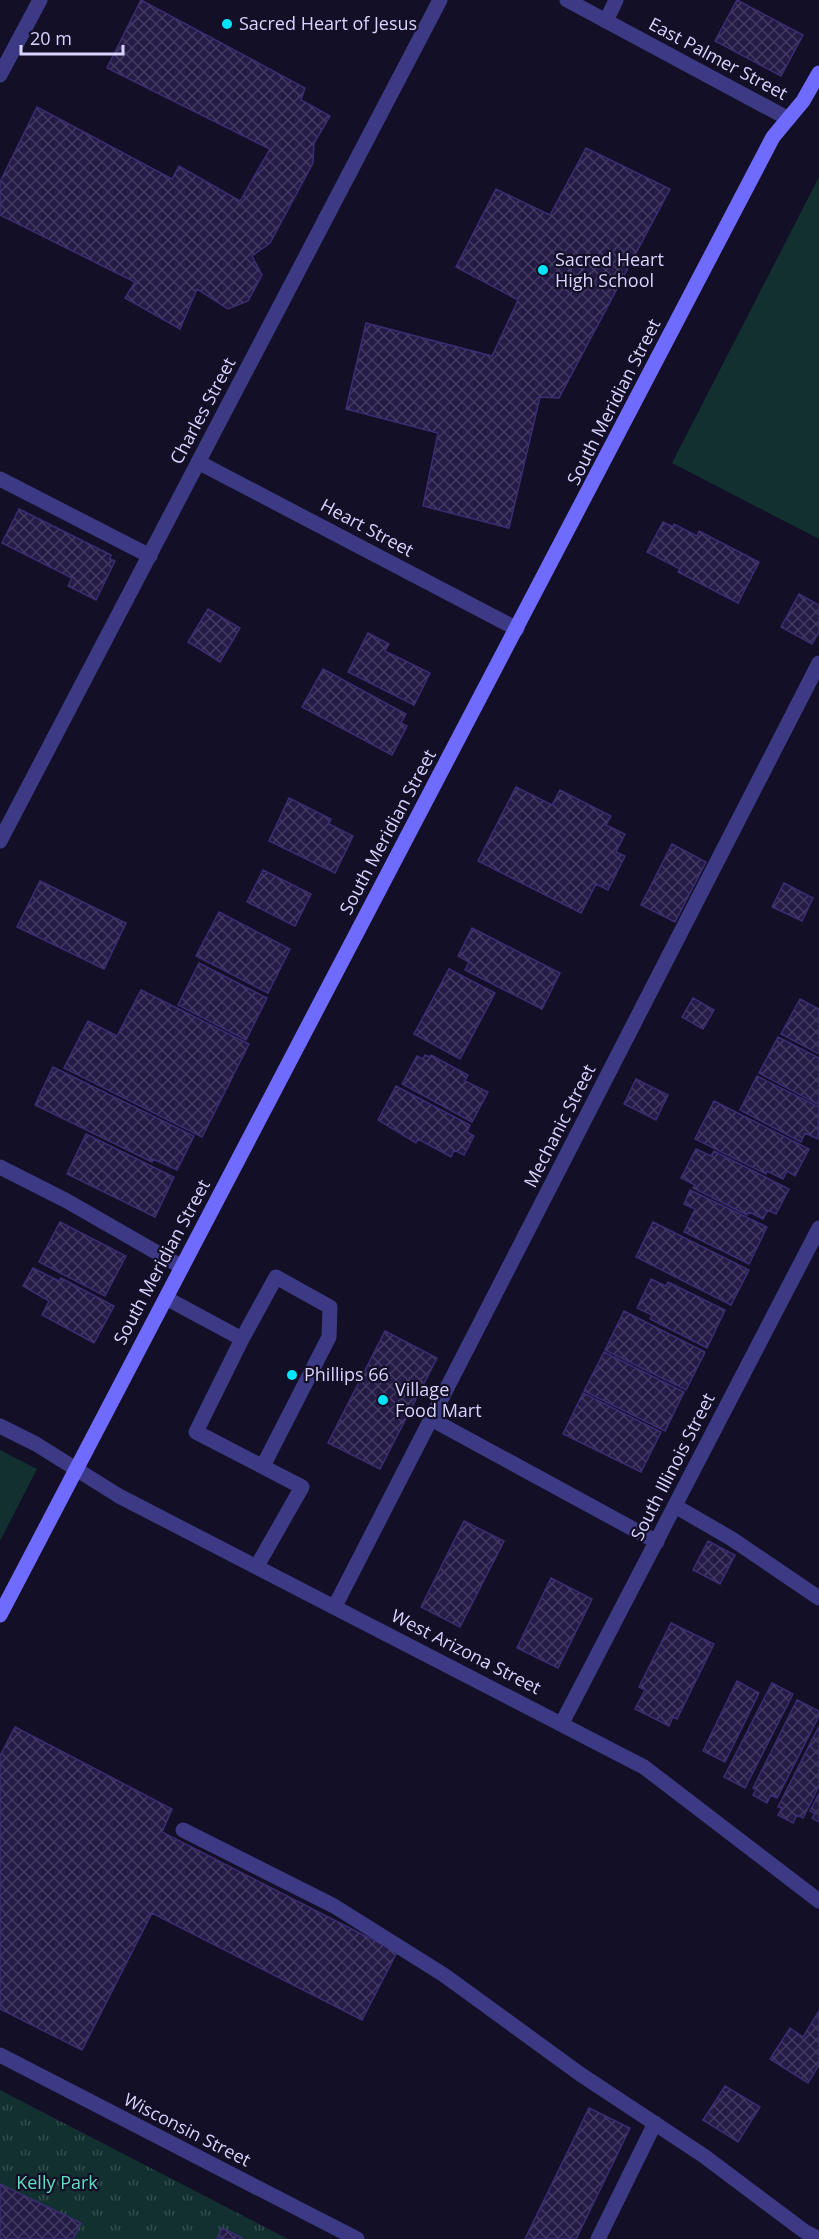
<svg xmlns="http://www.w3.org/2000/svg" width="819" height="2239" font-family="'Open Sans',sans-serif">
  <defs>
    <pattern id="park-tufts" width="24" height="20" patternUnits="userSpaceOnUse" patternTransform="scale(1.5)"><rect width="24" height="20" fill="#12302f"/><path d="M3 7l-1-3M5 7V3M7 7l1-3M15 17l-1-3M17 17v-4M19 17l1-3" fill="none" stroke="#344d4e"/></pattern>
    <pattern id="building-cross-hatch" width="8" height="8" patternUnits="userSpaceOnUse" patternTransform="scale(1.5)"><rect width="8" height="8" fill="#241b47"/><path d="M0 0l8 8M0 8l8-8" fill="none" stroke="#433b63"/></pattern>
  </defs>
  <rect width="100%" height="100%" fill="#130f26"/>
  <!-- green -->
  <path fill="#12302f" d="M819,177V539L672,463Z
    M0,1450L37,1469L0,1541Z"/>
  <!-- park -->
  <path fill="url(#park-tufts)" d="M0,2090L288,2239H0Z"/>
  <!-- building -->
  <path fill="url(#building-cross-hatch)" stroke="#3b2d73" stroke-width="1.5" d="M141,0L305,88L301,100L330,116L314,143L313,163L270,243L252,256L262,275L248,301L228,309L197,289L180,329L125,298L135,282L0,215V182L37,107L172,179L179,166L240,201L270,149L107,68Z
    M737,0L803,35L781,76L715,41Z
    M586,148L670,189L559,398L540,397L509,528L423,506L438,433L346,409L366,323L492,356L518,300L456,267L496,189L550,215Z
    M19,509L111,555L110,559L115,561L96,600L68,586L72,578L2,543Z
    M663,522L673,527L674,524L697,536L699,531L759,562L738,603L678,572L680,569L647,552Z
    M799,594L819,605V632L812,644L781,627Z
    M208,609L240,628L220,662L188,642Z
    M368,633L389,644L385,651L430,673L414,705L348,672Z
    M323,669L406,714L401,723L407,726L392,755L302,707Z
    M516,787L552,805L560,790L611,816L606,825L625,834L616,852L625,856L608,890L596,884L581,913L478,861Z
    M289,798L331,819L329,824L353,836L335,873L269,841Z
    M672,844L706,862L675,922L641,905Z
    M263,870L311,894L295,926L247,902Z
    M40,881L126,923L104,969L17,927Z
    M784,883L813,898L802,921L772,907Z
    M219,912L290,949L268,993L196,956Z
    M472,928L560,973L542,1009L465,970L469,962L458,956Z
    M199,963L267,998L246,1040L178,1005Z
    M449,969L495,993L460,1059L414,1034Z
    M141,990L249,1044L202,1137L64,1068L88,1021L117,1036Z
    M693,998L714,1010L703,1029L682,1017Z
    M800,999L819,1009V1054L781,1034Z
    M778,1037L819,1058V1105L759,1073Z
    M425,1055L430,1057L431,1055L468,1075L465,1081L488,1092L472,1122L402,1084L417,1056L423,1059Z
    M53,1067L194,1136L177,1170L153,1159L152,1162L35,1105Z
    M757,1076L819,1107L818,1139L805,1133L801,1142L740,1110Z
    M636,1079L668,1095L656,1120L624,1104Z
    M396,1086L470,1125L467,1132L474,1136L464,1155L454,1150L451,1157L418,1139L416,1143L378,1120Z
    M714,1101L809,1149L795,1176L787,1171L783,1179L767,1171L766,1174L695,1139Z
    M86,1134L174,1177L155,1217L67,1174Z
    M696,1149L711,1156L714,1151L789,1189L776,1214L768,1210L763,1219L749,1212L747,1215L693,1188L695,1185L681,1178Z
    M690,1190L767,1227L749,1264L684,1232L695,1209L684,1204Z
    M60,1222L126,1256L105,1296L39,1262Z
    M653,1222L749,1270L731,1305L636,1257Z
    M33,1268L59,1281L61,1278L114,1306L94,1343L42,1315L49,1301L23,1286Z
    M651,1279L666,1286L668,1282L725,1310L707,1348L650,1319L652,1315L637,1308Z
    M624,1311L705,1352L686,1390L605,1350Z
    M385,1331L437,1358L380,1469L328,1443Z
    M604,1352L684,1392L665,1431L584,1391Z
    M583,1393L661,1432L641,1472L563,1434Z
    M464,1521L504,1541L460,1627L421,1607Z
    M708,1541L735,1555L720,1584L693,1570Z
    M551,1578L592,1599L558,1668L517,1648Z
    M671,1623L714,1644L677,1719L673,1717L669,1726L635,1709L645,1690L639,1687Z
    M737,1681L759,1693L725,1762L703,1751Z
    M772,1683L793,1694L745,1788L724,1777Z
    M797,1700L819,1711V1716L777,1798L771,1795L767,1803L753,1795L756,1790L753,1788Z
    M819,1726V1786L803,1818L797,1815L793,1823L778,1815L782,1808L778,1807Z
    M15,1727L172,1809L162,1832L397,1952L362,2020L152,1913L82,2050L0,2009V1756Z
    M819,1793V1822L812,1818L815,1814L810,1811Z
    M819,2011V2065L808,2083L770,2059L790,2028L803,2037Z
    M725,2086L760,2107L738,2142L703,2120Z
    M589,2108L630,2128L576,2239H525Z
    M0,2184L81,2223L73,2239H0Z
    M222,2228L244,2239H217Z"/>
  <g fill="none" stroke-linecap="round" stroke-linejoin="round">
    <!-- service -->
    <path stroke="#3d3a85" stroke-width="15" d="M606,21L616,0
      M0,1167L67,1201L182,1267
      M166,1298L242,1339L196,1432L302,1487L257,1566
      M242,1339L276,1277L330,1307L329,1337L263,1466
      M431,1419L657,1542
      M675,1506L732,1539L819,1598
      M183,1830L334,1906L444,1975L580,2074L704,2156L804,2231L819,2239
      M598,2239L655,2123"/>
    <!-- minor -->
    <path stroke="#3d3a85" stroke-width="15" d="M567,0L787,118
      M0,75L40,0
      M198,462L517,629
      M0,479L150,556
      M0,841L440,0
      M0,1426L36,1444L119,1496L644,1767L819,1901
      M335,1606L819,663
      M562,1723L819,1228
      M0,2055L357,2239"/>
    <!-- secondary -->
    <path stroke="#6f6bff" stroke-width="15" d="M0,1615L773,137L803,101L819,73"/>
  </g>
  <!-- markers -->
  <g fill="#00e5ff" stroke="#130f26" stroke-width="2">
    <circle cx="227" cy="24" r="6"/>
    <circle cx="543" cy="270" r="6"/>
    <circle cx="292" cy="1375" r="6"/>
    <circle cx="383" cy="1400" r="6"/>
  </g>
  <g text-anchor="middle" stroke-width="4.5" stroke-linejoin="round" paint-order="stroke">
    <!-- poi labels -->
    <g font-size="18" fill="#d9d4ff" stroke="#130f26" text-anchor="start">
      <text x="239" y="30">Sacred Heart of Jesus</text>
      <text x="555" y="266">Sacred Heart<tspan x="555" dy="21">High School</tspan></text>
      <text x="304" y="1381">Phillips 66</text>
      <text x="395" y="1396">Village<tspan x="395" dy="21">Food Mart</tspan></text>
    </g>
    <!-- street labels -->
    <g font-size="18" fill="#d9d4ff" stroke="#130f26">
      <text transform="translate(718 59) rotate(28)" y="6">East Palmer Street</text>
      <text transform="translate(614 402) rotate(-63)" y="6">South Meridian Street</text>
      <text transform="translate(203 411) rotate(-62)" y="6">Charles Street</text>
      <text transform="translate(367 528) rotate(28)" y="6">Heart Street</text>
      <text transform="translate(388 832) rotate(-62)" y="6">South Meridian Street</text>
      <text transform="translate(560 1126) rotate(-63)" y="6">Mechanic Street</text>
      <text transform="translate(162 1262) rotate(-62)" y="6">South Meridian Street</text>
      <text transform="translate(673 1467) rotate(-63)" y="6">South Illinois Street</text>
      <text transform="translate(466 1652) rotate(27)" y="6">West Arizona Street</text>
      <text transform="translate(187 2130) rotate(27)" y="6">Wisconsin Street</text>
    </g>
    <!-- park labels -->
    <g font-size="18" fill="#5fe0c0" stroke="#130f26">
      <text x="57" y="2189">Kelly Park</text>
    </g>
  </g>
  <!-- scale -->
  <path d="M21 45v9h102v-9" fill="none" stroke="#d9d4ff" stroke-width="3"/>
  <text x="30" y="45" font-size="18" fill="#d9d4ff" stroke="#130f26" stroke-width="4.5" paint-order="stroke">20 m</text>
</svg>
